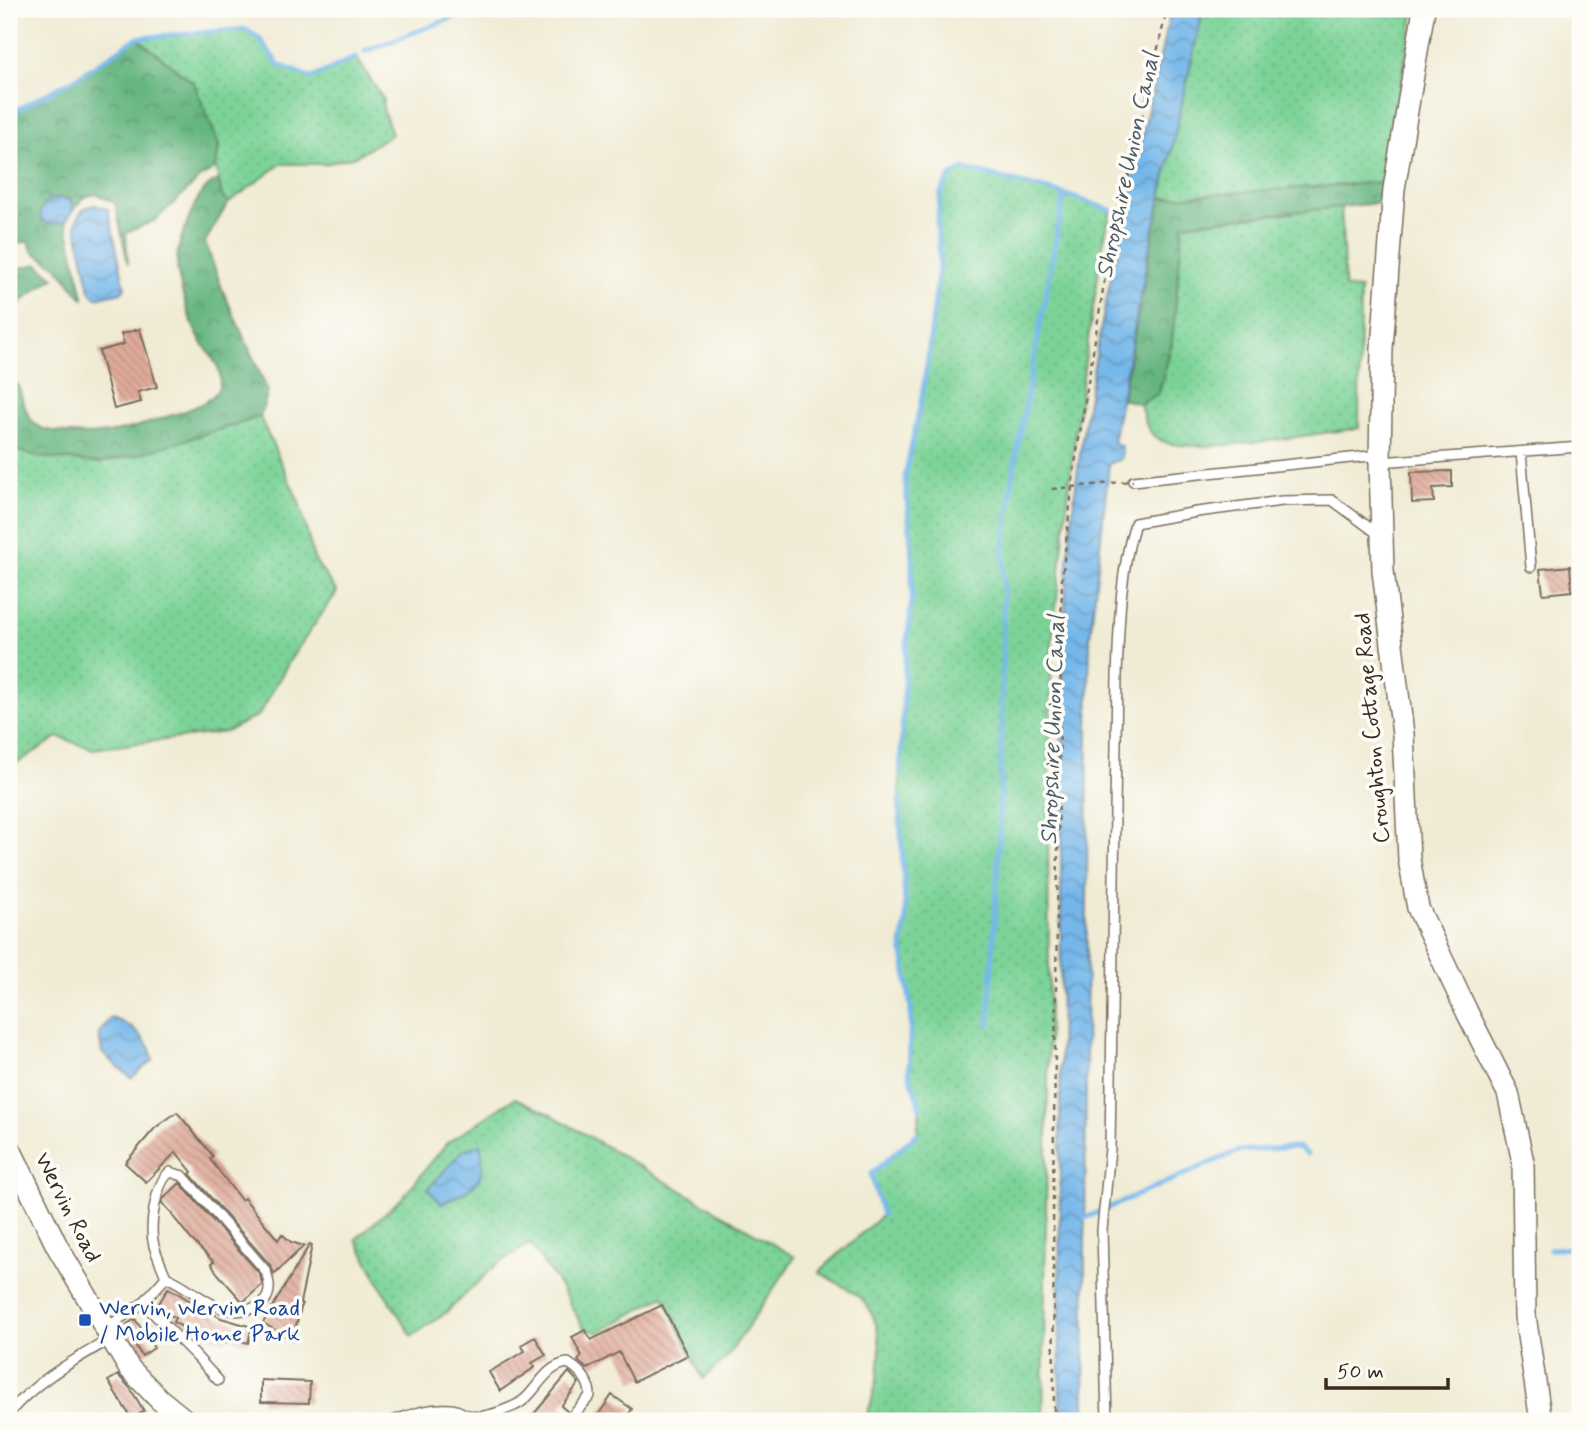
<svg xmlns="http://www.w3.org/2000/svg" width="1589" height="1430" font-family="Mynerve,sans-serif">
  <defs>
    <pattern id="grass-dots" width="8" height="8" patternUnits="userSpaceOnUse" patternTransform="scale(1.75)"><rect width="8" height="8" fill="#7cd398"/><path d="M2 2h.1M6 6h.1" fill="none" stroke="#6cb583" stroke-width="1.8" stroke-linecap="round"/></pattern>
    <pattern id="forest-crowns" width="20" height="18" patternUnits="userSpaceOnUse" patternTransform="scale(1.75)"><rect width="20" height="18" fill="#65b580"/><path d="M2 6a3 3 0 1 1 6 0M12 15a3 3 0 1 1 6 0" fill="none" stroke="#549368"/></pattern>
    <pattern id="water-waves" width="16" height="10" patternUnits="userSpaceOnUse" patternTransform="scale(1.75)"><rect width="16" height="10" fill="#75b7ea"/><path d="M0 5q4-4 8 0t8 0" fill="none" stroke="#6195bd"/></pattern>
    <pattern id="building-back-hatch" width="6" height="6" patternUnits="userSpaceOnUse" patternTransform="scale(1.75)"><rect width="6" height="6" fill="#e0ac9b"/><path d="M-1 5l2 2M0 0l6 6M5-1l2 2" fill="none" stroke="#b78c7e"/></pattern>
  </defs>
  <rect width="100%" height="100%" fill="#fdfcf7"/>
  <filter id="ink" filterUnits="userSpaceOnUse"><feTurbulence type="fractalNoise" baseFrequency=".0143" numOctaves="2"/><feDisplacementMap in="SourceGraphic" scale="14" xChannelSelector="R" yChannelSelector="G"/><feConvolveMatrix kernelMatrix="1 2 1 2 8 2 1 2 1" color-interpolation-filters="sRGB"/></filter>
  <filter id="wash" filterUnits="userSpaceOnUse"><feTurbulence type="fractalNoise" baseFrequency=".00686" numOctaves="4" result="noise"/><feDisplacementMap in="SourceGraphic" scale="28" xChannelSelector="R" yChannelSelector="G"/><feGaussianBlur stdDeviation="1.57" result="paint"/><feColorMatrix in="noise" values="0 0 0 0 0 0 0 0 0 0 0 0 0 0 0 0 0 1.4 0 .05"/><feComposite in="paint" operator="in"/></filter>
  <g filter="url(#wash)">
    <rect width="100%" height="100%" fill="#f0ebd4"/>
    <!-- grass -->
    <path fill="url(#grass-dots)" stroke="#5c7e5b" stroke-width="2" d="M1203,9H1415L1382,182L1160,198Z
      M244,29L259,38L279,65L312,78L356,57L383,99V109L392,134L356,156L325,164H281L228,203L222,196L216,168L219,145L194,83L137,38Z
      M965,169L1064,194L1111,210L1103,244L1087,346L1072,461L1052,645L1048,813L1049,1001L1043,1421H865C878,1385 891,1335 864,1302C856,1292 831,1280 819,1272L882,1215L871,1174L917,1134L920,1108L909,1072L911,1009L902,944L906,921L899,799L905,663L912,597V554L905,476L921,402L927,364L940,260L937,224L941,193L951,175Z
      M1341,207L1345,288L1360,289L1359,428C1320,433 1189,457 1160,440C1146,433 1144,417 1140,404L1159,393L1172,342L1183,224Z
      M260,417L299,502L314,559L337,592L290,660L259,715L226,732L93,749L58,737L9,768V438L17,451L41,457L98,463L133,456Z
      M515,1098L550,1114L795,1257L727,1357L703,1379L664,1296L600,1332L585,1330L559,1285L530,1244L497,1264L447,1312L412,1336L384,1292L356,1239L403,1197L447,1143Z"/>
    <!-- forest -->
    <path fill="url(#forest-crowns)" stroke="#50704f" stroke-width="2" d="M137,38L194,83L219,145L216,168L200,178L156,220L126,233L128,264L115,203L97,194L84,197L73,210L70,199L50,224L66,221L84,300L57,267L32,251L29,241L9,245V114L73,80Z
      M218,179L222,196L228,203L205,242L223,291L268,391L260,417L133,456L98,463L41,457L17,451L9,438V381L18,385C22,398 26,419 39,427C46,431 58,431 65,433C94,439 133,429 160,419C175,414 208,406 217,391C229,370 205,351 197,334C189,320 177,278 177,262C177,248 182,234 188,221C196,201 199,191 218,179Z
      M1382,182L1378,203L1183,224L1172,342L1159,393L1140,404L1122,399L1160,198Z
      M38,264L54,278C37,289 18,301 9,319V270Z"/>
    <!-- water -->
    <path fill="url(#water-waves)" stroke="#587084" stroke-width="2" d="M1171,9H1203L1148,256L1113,442L1122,447L1121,459L1109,464L1090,639L1088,728L1084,1421H1060C1059,1240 1060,1059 1061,878C1062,769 1060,658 1069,549C1085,367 1131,187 1171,9Z
      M57,198L70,199L73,210L66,221L50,224L42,221L40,212L46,202Z
      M95,205L108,209L125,288L121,292L96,298L90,291L76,225C79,212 83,207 95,205Z
      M111,1018C131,1024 150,1039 153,1060L131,1078L102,1053L99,1033Z
      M480,1144C489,1184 473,1187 442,1204L428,1189L463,1150Z"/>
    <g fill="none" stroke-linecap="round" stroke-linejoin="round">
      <!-- stream -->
      <path stroke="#75b7ea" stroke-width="5" d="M365,51L476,9
        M9,114L73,80L137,38L244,29L259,38L279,65L312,78L356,57
        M900,774L905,663L912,597V554L905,476L921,402L927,364L940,260L937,224L941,193L951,175L965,169L1064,194L1111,210
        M899,799L906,921L902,944L911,1009L909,1072L920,1108
        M989,1025L1000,821L1004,546L1014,468L1064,194
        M882,1215L871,1174L917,1134
        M1085,1218L1238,1151L1298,1147L1307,1154
        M1550,1249L1580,1248"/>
    </g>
    <g id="blocks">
      <!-- building -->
      <path fill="url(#building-back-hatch)" d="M140,329L157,387L138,392L141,402L114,409L99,351L124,344L121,334Z
        M1452,471V487L1433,488L1434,502L1412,503L1411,472Z
        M1570,566L1572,591L1543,594L1540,569Z
        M177,1112L213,1156L210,1159L241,1200L244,1198L278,1240L282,1234L291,1242L304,1246L274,1274L271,1266L190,1174L192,1172L176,1152L146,1182L125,1163L155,1128Z
        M180,1183L260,1274L262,1285L243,1302L218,1274L211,1264L214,1262L191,1239L172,1215L173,1214L162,1203L163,1199Z
        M310,1244L312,1245L300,1303L302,1304L292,1340L263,1323Z
        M168,1288L221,1318L252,1327L248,1343L228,1337L226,1342L199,1336L173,1322L175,1318L157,1307Z
        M662,1305L688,1355L634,1382L619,1352L587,1369L578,1361L582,1356L572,1337L585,1330L591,1340Z
        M135,1319L154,1348L142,1356L123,1327Z
        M535,1337L546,1355L532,1363L535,1367L500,1391L489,1372L525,1351L521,1345Z
        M569,1372L579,1383L561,1406L567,1411L561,1420L528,1421Z
        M118,1375L130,1388L144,1411L132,1419L108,1381Z
        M261,1380L310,1382L309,1403L261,1402Z
        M612,1395L632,1409L624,1421H594Z"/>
    </g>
  </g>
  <g filter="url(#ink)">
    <use href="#blocks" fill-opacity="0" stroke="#7a6e5e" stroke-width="2"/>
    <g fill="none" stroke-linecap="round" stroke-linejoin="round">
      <!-- service casing -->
      <g stroke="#7a6e5e" stroke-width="12">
        <path id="service" d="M1521,452L1531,567
          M1380,462L1580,447
          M1133,481L1379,455
          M143,1303L195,1355L218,1380
          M106,1328L143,1303L166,1277C162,1267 157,1256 154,1246C149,1228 155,1183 170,1172L183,1176L266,1271C269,1282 272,1292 264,1302C260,1307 256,1307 250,1309C215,1318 195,1288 166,1277
          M9,1413C37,1380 73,1361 110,1339
          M393,1421C412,1414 431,1407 451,1409C458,1409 464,1415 472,1416C484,1419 502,1411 514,1406C536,1397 542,1366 568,1363C581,1371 590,1381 590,1396L568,1421
          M1107,1421L1102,1230L1110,1149L1117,676C1119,626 1120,571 1135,523L1197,512L1282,501L1332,500L1378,534"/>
      </g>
      <!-- tertiary casing -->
      <g stroke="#7a6e5e" stroke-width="24">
        <path id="tertiary" d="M1424,9L1394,189L1382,348L1380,462L1383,571L1403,734L1409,859L1418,908L1467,1012L1508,1093L1523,1162L1525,1316L1541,1421
          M9,1147L57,1246L129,1368L159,1399L186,1421"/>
      </g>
      <!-- path -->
      <path stroke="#7a6e5e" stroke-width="2.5" stroke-dasharray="5 5" stroke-linecap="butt" d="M1054,1421L1053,1191L1062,579L1074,470L1104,283L1167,9"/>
      <!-- service -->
      <use href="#service" stroke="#fff" stroke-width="9"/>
      <!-- tertiary -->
      <use href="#tertiary" stroke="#fff" stroke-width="21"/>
      <!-- path-bridge -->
      <path stroke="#7a6e5e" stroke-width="2.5" stroke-dasharray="5 5" stroke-linecap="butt" d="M1052,489L1133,481"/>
    </g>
  </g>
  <!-- markers -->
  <rect fill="#1a4fb4" stroke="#fdfcf7" stroke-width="2.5" x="78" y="1313" width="14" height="14" rx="3.5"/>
  <g text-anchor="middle" stroke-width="7" stroke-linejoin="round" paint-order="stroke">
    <!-- street labels -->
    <g font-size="23" fill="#3b2a1e" stroke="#fdfcf7">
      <text transform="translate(1371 728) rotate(-95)" y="8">Croughton Cottage Road</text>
      <text transform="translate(69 1207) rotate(63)" y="8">Wervin Road</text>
    </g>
    <!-- transit labels -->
    <g font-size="23" fill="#164399" stroke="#fdfcf7" text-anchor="start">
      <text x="99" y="1315">Wervin, Wervin Road<tspan x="99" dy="26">/ Mobile Home Park</tspan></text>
    </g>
    <!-- water labels -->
    <g font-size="24" font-style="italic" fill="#4f5b65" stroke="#fdfcf7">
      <text transform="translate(1127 165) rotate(-78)" y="8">Shropshire Union Canal</text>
      <text transform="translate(1052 730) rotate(-88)" y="8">Shropshire Union Canal</text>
    </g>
  </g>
  <!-- margin -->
  <rect width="1589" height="1430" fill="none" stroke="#fdfcf7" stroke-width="35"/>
  <!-- scale -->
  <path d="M1326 1378v10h122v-10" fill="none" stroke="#3b2a1e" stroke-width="3.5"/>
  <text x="1337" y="1378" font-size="21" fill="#3b2a1e" stroke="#fdfcf7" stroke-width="5" paint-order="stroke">50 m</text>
</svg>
